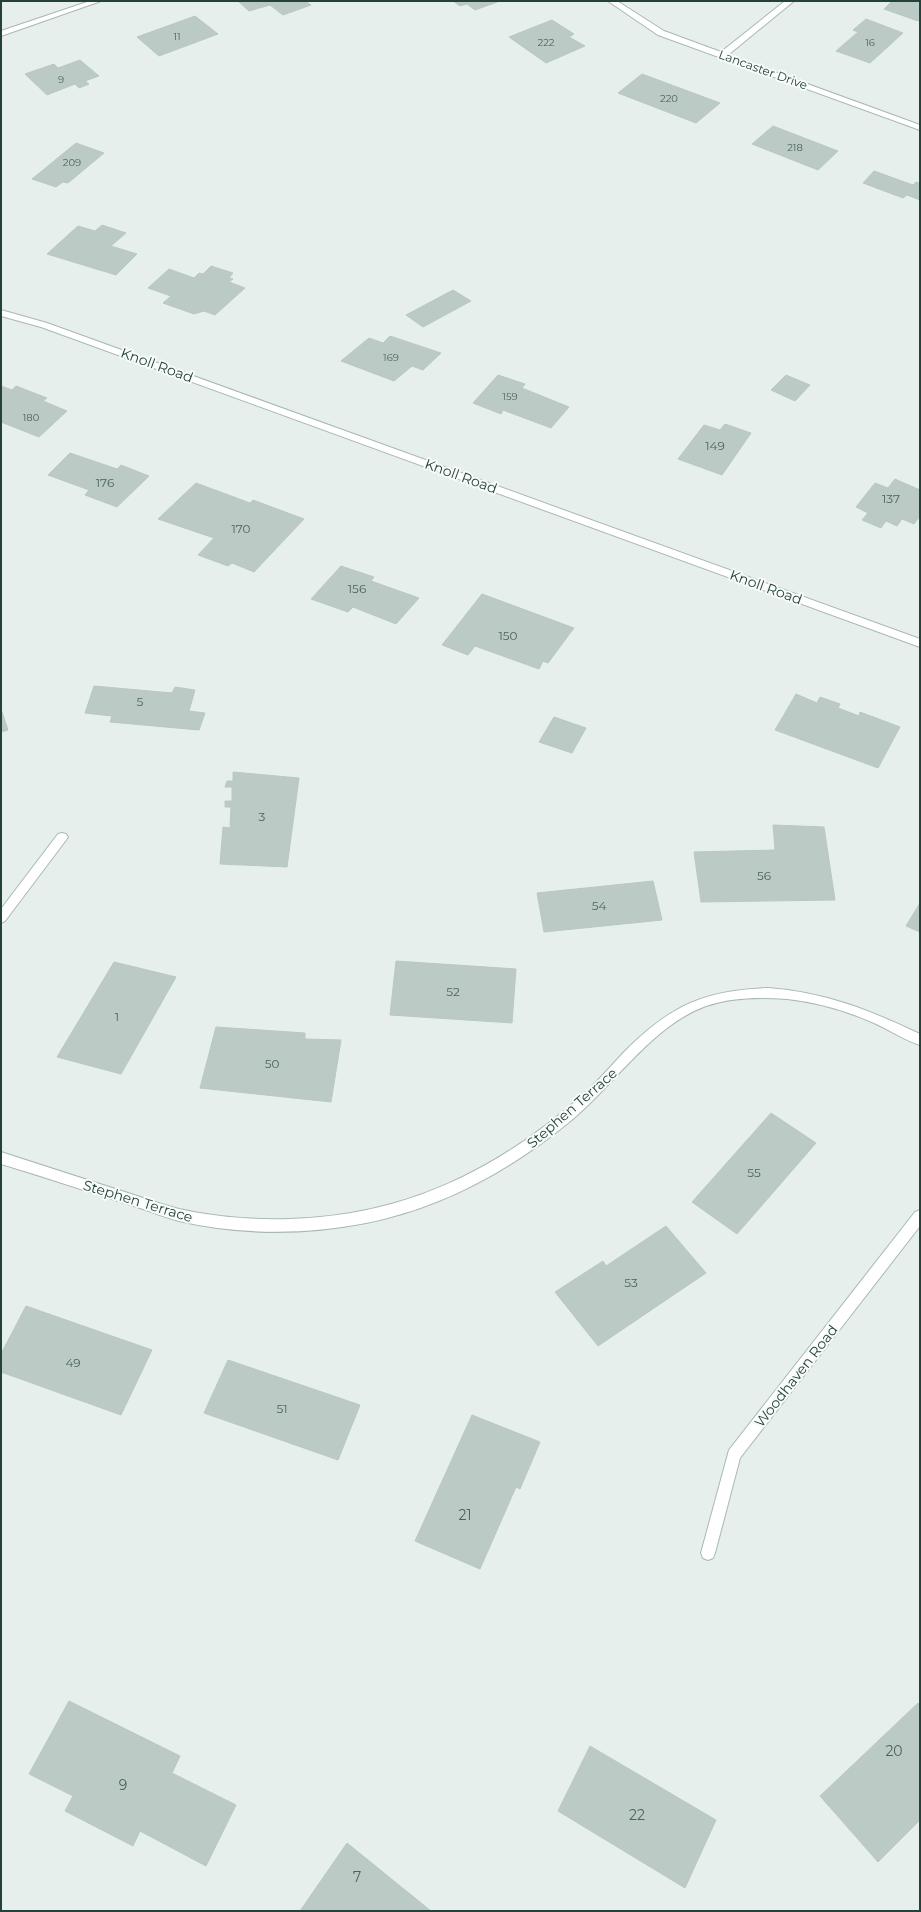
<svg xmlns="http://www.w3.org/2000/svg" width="921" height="1912" font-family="Montserrat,sans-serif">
  <rect width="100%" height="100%" fill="#e6efeb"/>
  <!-- building -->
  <path fill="#bbcac4" stroke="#b8c9c2" d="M238,1H305L311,5L283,15L270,5L249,11Z
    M453,1H500L475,10L467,4L460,6Z
    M892,1H920V19L918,21L884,9Z
    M195,16L218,34L159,56L137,37Z
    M866,19L903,33L870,63L836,51L858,32L853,30Z
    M552,20L574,34L569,37L585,46L546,63L509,37Z
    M80,60L99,76L85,81L89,84L79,88L75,84L47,95L25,74L54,64L58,68Z
    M642,74L720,103L696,123L618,93Z
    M773,126L838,151L818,170L752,144Z
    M76,143L104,153L68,183L63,182L56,187L32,179Z
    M874,171L913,185L916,182L920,183V200L907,195L903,198L863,183Z
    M102,225L126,233L111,246L137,254L116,275L47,254L78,226L95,231Z
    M211,266L233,273L229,278L233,279L229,282L245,288L215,315L204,311L194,314L163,303L171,296L148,288L169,269L194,278L199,273L203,274Z
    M453,290L471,301L423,327L406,315Z
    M390,336L441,353L423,370L412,366L394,381L341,361L369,338L383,343Z
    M498,375L525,384L522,388L569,407L551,428L503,410L501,414L473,403Z
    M786,375L810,385L795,401L771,390Z
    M1,386L12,390L16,386L47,398L43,401L67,411L39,437L1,422Z
    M725,424L751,433L722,475L678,459L704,425L720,430Z
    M70,453L117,469L121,465L149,476L117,507L85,495L89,490L48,475Z
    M895,479L920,490V516L914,524L902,519L897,526L886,521L881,528L862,520L868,513L856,507L875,483L888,488Z
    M196,483L250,503L253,500L304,519L254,572L232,563L228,566L198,555L214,538L158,519Z
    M341,566L374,577L371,581L419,598L396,624L353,607L348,612L311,599Z
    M482,594L574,628L548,663L543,661L539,669L475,646L468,655L442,645Z
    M94,686L172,693L175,687L195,690L189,711L205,713L199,730L110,722L112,716L85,713Z
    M796,694L817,703L820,697L840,704L838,708L859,716L860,712L900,727L878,768L775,730Z
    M1,709L8,730L1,732Z
    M554,717L586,728L572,753L539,742Z
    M233,772L299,778L287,867L220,864L223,827L230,828L231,807H225V801H232V787H225L227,781H233Z
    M773,825L824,827L835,900L701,902L694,852L775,850Z
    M653,881L662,920L544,932L537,893Z
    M920,903V932L906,926Z
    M396,961L516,969L512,1023L390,1015Z
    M114,962L176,977L121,1074L57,1057Z
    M216,1027L305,1033V1039L341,1040L331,1102L200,1088Z
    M771,1113L816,1143L737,1234L692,1202Z
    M666,1226L706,1273L598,1346L555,1292L603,1261L606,1266Z
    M26,1306L152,1350L121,1415L1,1372V1354Z
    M228,1360L360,1405L338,1460L204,1413Z
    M472,1415L540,1442L520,1489L516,1487L480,1569L415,1541Z
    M69,1701L180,1756L172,1773L236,1805L206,1866L140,1831L133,1846L65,1811L73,1796L29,1774Z
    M918,1703L920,1706V1820L878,1862L820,1796Z
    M590,1746L716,1820L685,1888L558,1811Z
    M347,1843L431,1911H300Z"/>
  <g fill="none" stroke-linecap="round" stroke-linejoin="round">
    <!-- minor casing -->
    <g stroke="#a8b8b2" stroke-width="2">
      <path id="minor" d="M90,1H101L1,36V31Z
        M608,1H617L664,31L721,52L785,1H794L728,55L920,125V130L658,35Z
        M62,833L66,834L68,837L66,840L5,921L1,923V909L58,834Z
        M768,988C825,992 869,1010 920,1034V1045C904,1040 890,1030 874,1023C847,1011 817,1002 787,999C760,997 732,997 706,1006C651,1026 613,1087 568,1123C509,1171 441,1208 366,1223C305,1235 240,1235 179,1221C163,1217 147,1210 131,1205C88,1192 45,1177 1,1164V1152C44,1166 87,1180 131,1194C147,1199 163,1205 179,1209C215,1217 253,1220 289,1219C405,1216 498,1170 584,1094C598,1081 611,1066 625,1051C670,1006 704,990 768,988Z
        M920,1210V1226L740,1458L715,1553L713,1558L708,1560L703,1558L701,1553L729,1450L915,1212Z"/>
    </g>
    <!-- tertiary casing -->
    <g stroke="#a8b8b2" stroke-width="2">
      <path id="tertiary" d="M1,310L47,323L920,639V647L41,327L1,316Z"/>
    </g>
    <!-- minor -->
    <use href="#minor" fill="#fff" fill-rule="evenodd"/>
    <!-- tertiary -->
    <use href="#tertiary" fill="#fff" fill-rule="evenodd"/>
  </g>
  <g text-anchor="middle" stroke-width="4" stroke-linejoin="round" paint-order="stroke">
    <!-- far-number labels -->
    <g font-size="10" fill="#4a645c">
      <text x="177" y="40">11</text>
      <text x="546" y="46">222</text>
      <text x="870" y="46">16</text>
      <text x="61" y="83">9</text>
      <text x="669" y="102">220</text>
      <text x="795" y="151">218</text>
      <text x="72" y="166">209</text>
      <text x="391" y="361">169</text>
      <text x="510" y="400">159</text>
      <text x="31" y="421">180</text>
    </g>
    <!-- far-street labels -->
    <g font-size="12" fill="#24423a" stroke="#f7fbf9">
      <text transform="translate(763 70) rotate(20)" y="4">Lancaster Drive</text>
    </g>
    <!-- number labels -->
    <g font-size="12" fill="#4a645c">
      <text x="715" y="450">149</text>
      <text x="105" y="487">176</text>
      <text x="891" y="503">137</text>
      <text x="241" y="533">170</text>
      <text x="357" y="593">156</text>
      <text x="508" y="640">150</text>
      <text x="140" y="706">5</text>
      <text x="262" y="821">3</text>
      <text x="764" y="880">56</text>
      <text x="599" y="910">54</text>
      <text x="453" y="996">52</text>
      <text x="117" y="1021">1</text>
      <text x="272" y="1068">50</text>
      <text x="754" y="1177">55</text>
      <text x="631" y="1287">53</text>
      <text x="73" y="1367">49</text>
      <text x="282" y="1413">51</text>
    </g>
    <!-- street labels -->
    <g font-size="14" fill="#24423a" stroke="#f7fbf9">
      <text transform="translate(157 365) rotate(20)" y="5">Knoll Road</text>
      <text transform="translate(461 476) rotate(20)" y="5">Knoll Road</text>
      <text transform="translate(766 587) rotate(20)" y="5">Knoll Road</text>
      <text transform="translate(572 1108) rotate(-41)" y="5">Stephen Terrace</text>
      <text transform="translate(138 1201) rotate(17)" y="5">Stephen Terrace</text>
      <text transform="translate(796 1376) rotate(-52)" y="5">Woodhaven Road</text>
    </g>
    <!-- near-number labels -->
    <g font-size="14" fill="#4a645c">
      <text x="465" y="1520">21</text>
      <text x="894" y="1756">20</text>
      <text x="123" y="1790">9</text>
      <text x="637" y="1820">22</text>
      <text x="357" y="1882">7</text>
    </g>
  </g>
  <!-- border -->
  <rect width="921" height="1912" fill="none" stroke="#24423a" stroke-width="4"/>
</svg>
